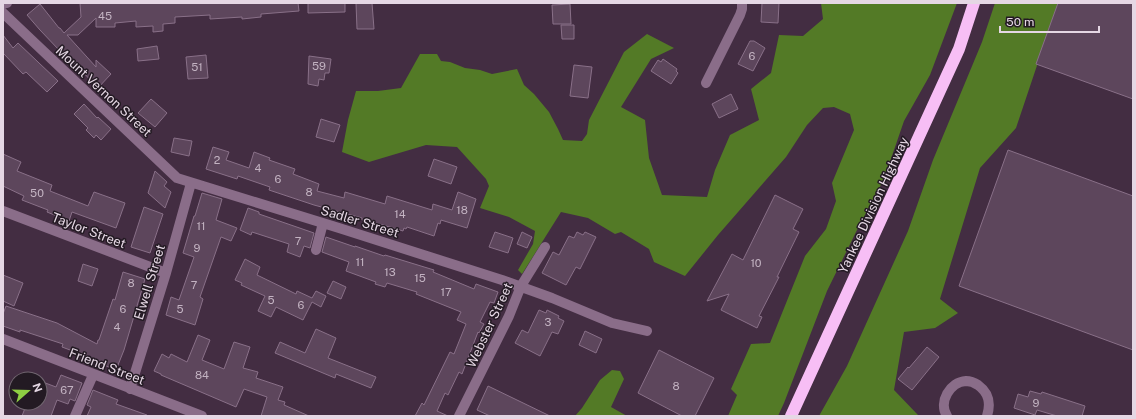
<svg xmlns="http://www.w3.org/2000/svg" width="1136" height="419" font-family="'Public Sans',sans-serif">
  <rect width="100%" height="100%" fill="#432d42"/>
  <!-- forest -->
  <path fill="#537a26" d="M821,3H957L930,75L904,121L884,179L857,230L827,291L784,403L778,416H728L737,395L731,389L751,344L770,343L805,256L826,229L836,201L832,183L854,130L850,114L834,107L823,108L807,125L786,157L718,235L685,276L654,262L649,249L621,232L615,234L588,218L561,212L522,274L518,270L533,244L535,231L509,217L480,208L489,186L486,179L457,147L426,145L369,162L342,152L348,120L356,91H378L401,88L420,54H437L441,61L450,62L465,68L480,70L492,74L517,69L524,85L534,94L549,112L558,129L563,140L582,141L587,134L589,120L624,52L647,34L674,48L651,59L621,107L645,120L649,158L662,195L707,197L715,170L730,135L759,120L751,89L771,73L779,35L803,36L823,19Z
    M995,3H1058L1016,128L980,168L940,299L958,313L935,328L904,332L894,390L918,415L914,416H819L847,366L908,231L933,160L982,42Z
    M612,370L620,371L624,379L611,407L627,416H575L582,408L600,380Z"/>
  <!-- building -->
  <path fill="#5d465c" stroke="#897088" d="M80,3H298L299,11L261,14V17L242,19V17L210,19V15L175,17V23L163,24V31L153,32V26L136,27V21L115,23V27H96V18L78,35H67L96,67V60L111,74L97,89V87L61,49L59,50L40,30L27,15L40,4L59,28H60L64,33L81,17Z
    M308,3H345V12L308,13Z
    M356,3H372L374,29H357Z
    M762,3H779L778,23L761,22Z
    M1058,3H1133V99L1036,64Z
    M570,4L571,24H553L552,5Z
    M561,25H574V39H562Z
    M3,35L13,48L18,43L58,81L47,92L26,72L23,74L3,53Z
    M750,41H754L765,48L753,71L738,64Z
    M157,46L159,59L138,61L137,49Z
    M206,55L208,78L188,79L186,57Z
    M309,56L331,59L329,73H325L324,80L319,79L318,86L308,84Z
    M663,59L677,69L676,71L678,73L671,84L651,71L658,60L661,62Z
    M574,65L592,67L588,98L570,96Z
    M731,94L738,109L719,118L712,104Z
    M151,99L167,113L155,127L138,113Z
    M84,104L97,118L98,117L111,129L101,140L96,135L94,138L86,130L88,128L74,114Z
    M321,119L340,125L334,142L316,137Z
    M174,138L192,141L189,156L171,152Z
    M213,147L229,152L226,160L249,168L254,152L270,158L269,160L295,169L293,174L319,184L317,191L344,198L345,192L385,204L387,196L432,210L433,204L452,210L458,192L476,199L467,228L441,220L440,224L438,223L434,236L407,227L406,229L404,228L403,231L376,223V224L362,220V218L314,205L269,190L270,187L238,176L237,179L206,169Z
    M1008,150L1133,196V350L959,286Z
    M3,154L21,162L17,171L52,185L50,191L88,206L94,192L125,203L116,228L72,212L69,221L47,212L48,210L22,200L24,196L3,186Z
    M434,159L457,167L451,184L428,176Z
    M155,171L167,182L164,186L171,192L165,208L148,193Z
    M202,193L222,199L216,220L237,228L231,241L221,237L200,297L203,299L195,325L166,315L171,297L179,300L194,257L183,253L194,216H195Z
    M775,195L803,209L793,229L799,232L777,277H779L759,316L762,317L757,328L721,310L729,294L707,301L732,254L743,260Z
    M144,207L163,214L150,253L131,247Z
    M248,208L259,212V214L314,233L310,248L304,246L300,257L287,252L289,244L252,232L251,235L240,230Z
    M495,232L513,238L508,253L489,247Z
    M522,232L532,237L527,248L517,244Z
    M577,232L583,235L585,232L596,237L580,269L576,267L566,285L542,273L553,252L559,255L569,236L574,238Z
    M326,237L355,247V246L384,256L385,255L434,270L433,272L474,289L476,284L498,292L494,303L490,302L480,322L484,324L479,333L478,332L462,374L459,372L448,395L445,393L437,411L448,416H415L422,403L424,405L450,352L454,354L466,324L457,320L461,312L416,294L417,292L387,283L385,287L375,284L376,282L346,271L349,262L322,252Z
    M245,259L260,267L257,275L296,294L297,291L312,298L316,291L326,296L321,307L312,302L303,320L276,307L271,317L258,311L265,296L241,285L242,283L235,280Z
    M83,264L98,269L92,286L78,281Z
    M123,272L145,279L124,350L116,370L97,362V360L62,347L63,344L20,330V332L3,326V314L6,306L57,323L97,344L98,340H99L113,299L115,300Z
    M3,275L23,283L14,306L3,301Z
    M333,281L346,287L341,299L327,293Z
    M539,310L546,313L547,310L559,316L558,318L564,321L558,334L552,332L540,356L515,343L522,330L528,333Z
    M316,329L336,338L328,358L376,377L371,388L336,374L335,378L275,353L280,342L305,353Z
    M585,331L602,339L596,353L579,345Z
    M198,335L210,340L202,360L224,369L234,342L250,347L243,368L258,372L256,378L283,387L278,400L285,402L284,405L309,416H261L267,397L244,389L236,407L161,375V374L154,371L162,354L169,358L171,354L187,362Z
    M927,347L939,357L912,390L898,379L908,367L909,368Z
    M659,350L714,378L695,416H682L638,393Z
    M61,375L82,383L75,401L70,399L68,404L57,400L51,416H22L27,403H40V381L56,387Z
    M488,386L550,416H490L477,410Z
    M93,390L118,400L116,404L147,415L146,416H87L91,407L87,405Z
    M1030,391L1041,394L1042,392L1085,406L1082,416H1057L1037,410L1035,415L1014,408L1018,394L1028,397Z"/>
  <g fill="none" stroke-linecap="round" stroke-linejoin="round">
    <!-- minor -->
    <path stroke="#8a6d89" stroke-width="10" d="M3,4L7,3
      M3,13L177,178L339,228L502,280L552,298L612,323L647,331
      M706,83L740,15L742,9V3
      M3,211L166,273
      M316,250L323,223
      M3,339L202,416
      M130,389L166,273L191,183
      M75,416L93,375
      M459,416L509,316L521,286L545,247
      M947,416C938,402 950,382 966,381C971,381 975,383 978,385C989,393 991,403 987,416"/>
    <!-- highway -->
    <path stroke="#f7bef5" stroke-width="12" d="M791,416L959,49L974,3"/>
  </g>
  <g text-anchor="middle" stroke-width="3" stroke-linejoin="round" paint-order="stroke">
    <!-- number labels -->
    <g font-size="11" fill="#c3b3c2">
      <text x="105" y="20">45</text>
      <text x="752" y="60">6</text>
      <text x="319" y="70">59</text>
      <text x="197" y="71">51</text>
      <text x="217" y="164">2</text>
      <text x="258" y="172">4</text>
      <text x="278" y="183">6</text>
      <text x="309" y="196">8</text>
      <text x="37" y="197">50</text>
      <text x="462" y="214">18</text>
      <text x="400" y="218">14</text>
      <text x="201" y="230">11</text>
      <text x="298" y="245">7</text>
      <text x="197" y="252">9</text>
      <text x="360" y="266">11</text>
      <text x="756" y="267">10</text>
      <text x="390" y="276">13</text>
      <text x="420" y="282">15</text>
      <text x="131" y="287">8</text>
      <text x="194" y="289">7</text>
      <text x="446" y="296">17</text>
      <text x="271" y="304">5</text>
      <text x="301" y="309">6</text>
      <text x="123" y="313">6</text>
      <text x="180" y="313">5</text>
      <text x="548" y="326">3</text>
      <text x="117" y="331">4</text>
      <text x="202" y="379">84</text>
      <text x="676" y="390">8</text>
      <text x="67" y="394">67</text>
      <text x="1036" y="407">9</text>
    </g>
    <!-- street labels -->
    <g font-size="13" fill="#e5d7e4" stroke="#231a23">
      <text transform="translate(104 91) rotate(43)" y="5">Mount Vernon Street</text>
      <text transform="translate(873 205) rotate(-65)" y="5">Yankee Division Highway</text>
      <text transform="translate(360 221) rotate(17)" y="5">Sadler Street</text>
      <text transform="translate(89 230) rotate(21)" y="5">Taylor Street</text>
      <text transform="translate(149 282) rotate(-73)" y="5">Elwell Street</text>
      <text transform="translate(489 325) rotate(-65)" y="5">Webster Street</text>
      <text transform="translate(107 366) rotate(21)" y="5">Friend Street</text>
    </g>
  </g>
  <!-- border -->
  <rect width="1136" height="419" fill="none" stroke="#e5d7e4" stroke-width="8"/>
  <!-- north arrow -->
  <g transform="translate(28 391) rotate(70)"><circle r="19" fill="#231a23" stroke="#716670"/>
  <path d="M0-3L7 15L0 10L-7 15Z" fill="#8ece43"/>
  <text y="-6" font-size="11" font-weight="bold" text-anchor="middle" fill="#e5d7e4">N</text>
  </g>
  <!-- scale -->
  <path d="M1000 26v6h99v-6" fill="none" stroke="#e5d7e4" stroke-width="2"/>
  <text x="1006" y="26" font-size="12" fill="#e5d7e4" stroke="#231a23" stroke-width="3" paint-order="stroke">50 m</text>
</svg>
